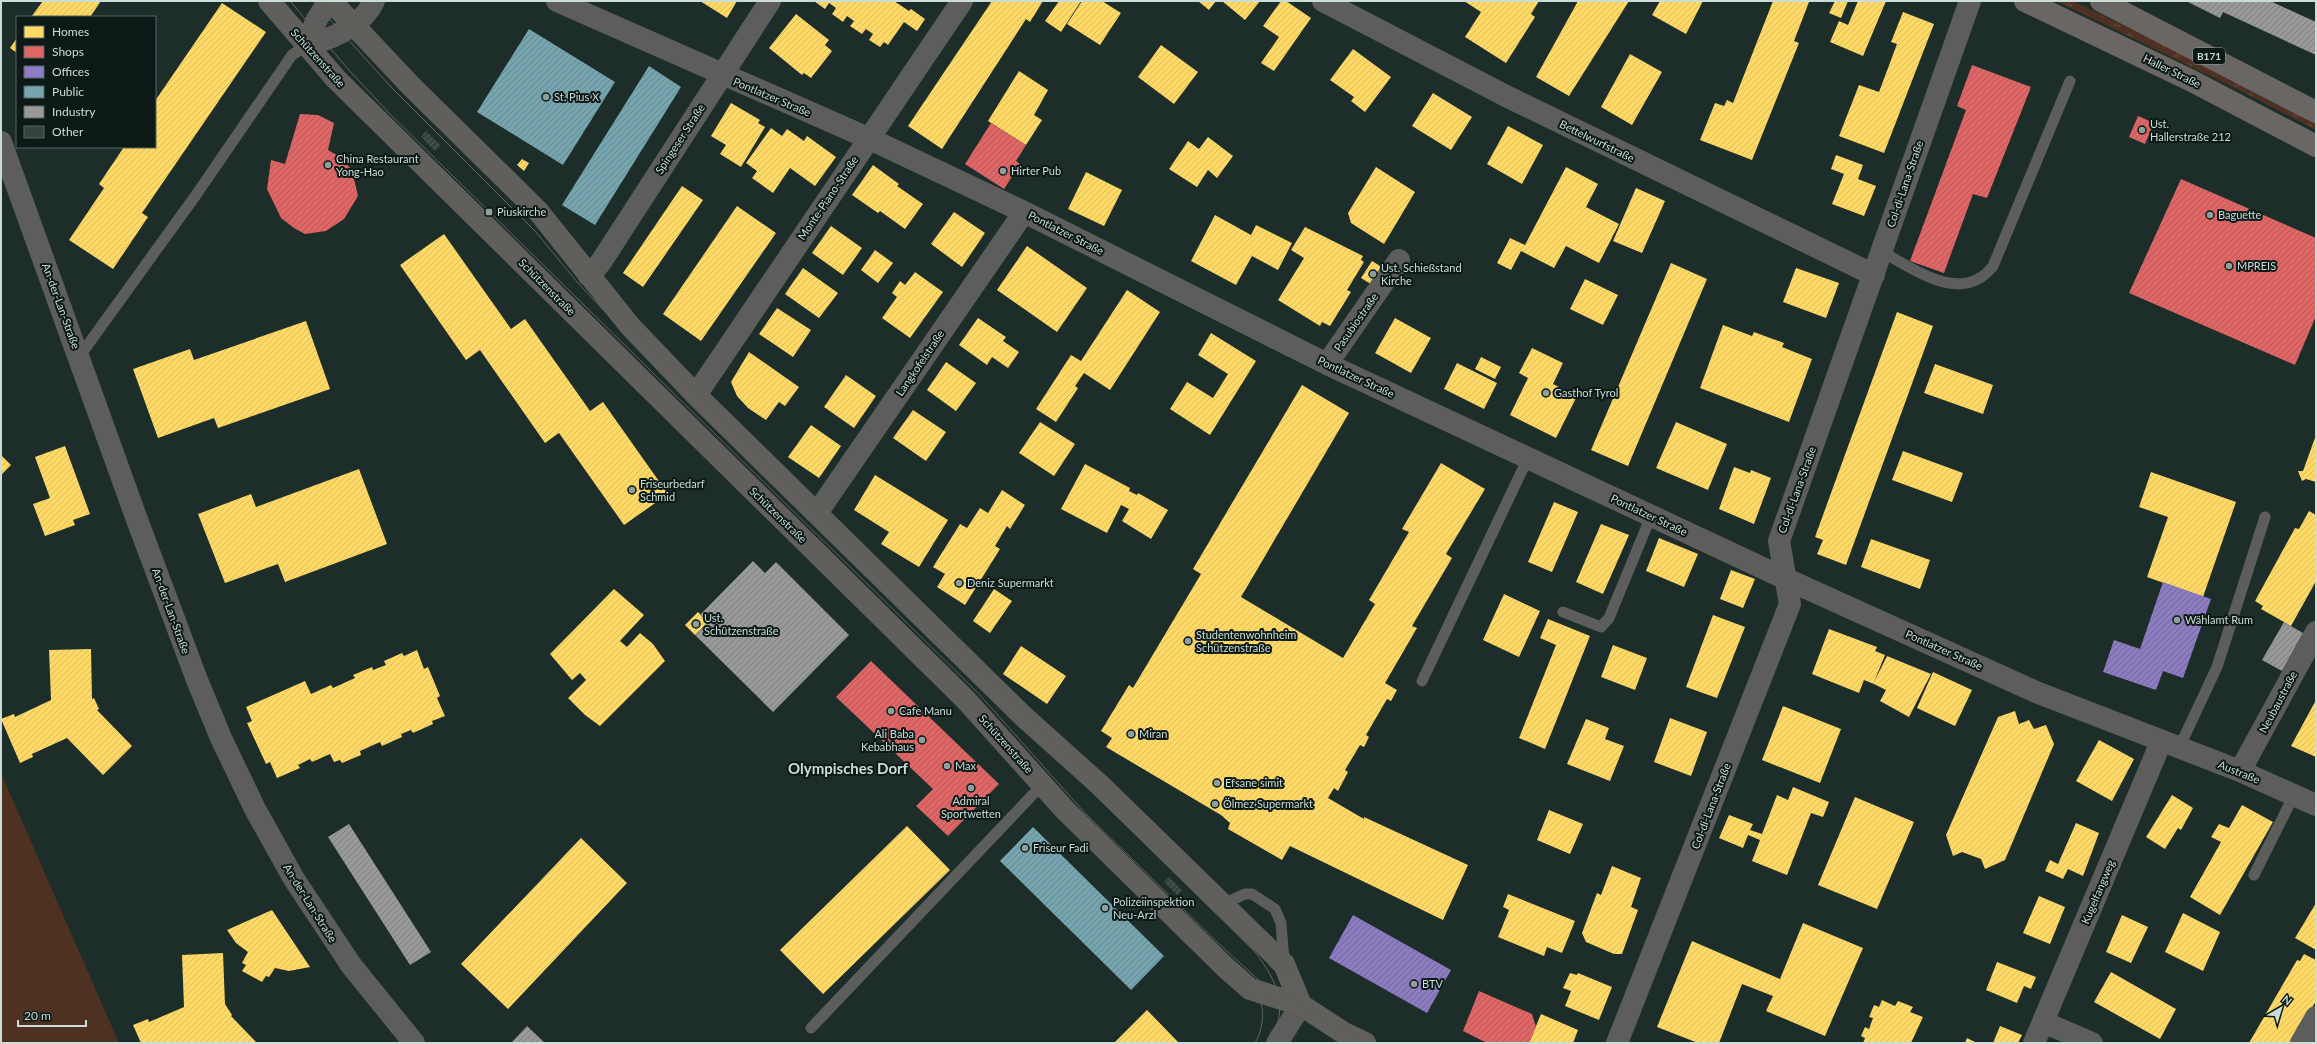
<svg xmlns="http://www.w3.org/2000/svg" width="2317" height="1044" font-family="Lato,sans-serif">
  <defs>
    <pattern id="grass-tufts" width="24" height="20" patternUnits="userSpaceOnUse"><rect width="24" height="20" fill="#4e3120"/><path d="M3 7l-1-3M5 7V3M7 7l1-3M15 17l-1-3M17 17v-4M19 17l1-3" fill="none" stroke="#664e40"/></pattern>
    <pattern id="homes-hatch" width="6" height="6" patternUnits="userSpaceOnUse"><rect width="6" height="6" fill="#ffd966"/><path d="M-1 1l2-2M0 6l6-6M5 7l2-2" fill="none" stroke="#d8bb5f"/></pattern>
    <pattern id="shops-hatch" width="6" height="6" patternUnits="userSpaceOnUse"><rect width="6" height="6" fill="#e06666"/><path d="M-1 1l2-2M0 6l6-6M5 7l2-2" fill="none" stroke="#af5b5b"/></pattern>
    <pattern id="offices-hatch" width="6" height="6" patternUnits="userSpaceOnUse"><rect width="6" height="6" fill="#8e7cc3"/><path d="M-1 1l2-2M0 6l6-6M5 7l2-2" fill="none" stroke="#726896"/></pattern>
    <pattern id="public-hatch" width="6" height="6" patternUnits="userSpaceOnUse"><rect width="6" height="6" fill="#76a5af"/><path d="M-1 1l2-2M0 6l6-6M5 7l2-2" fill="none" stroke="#65878e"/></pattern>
    <pattern id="industry-hatch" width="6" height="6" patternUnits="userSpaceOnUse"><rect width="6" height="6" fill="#999"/><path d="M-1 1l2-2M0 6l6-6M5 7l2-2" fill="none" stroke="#7d7f7f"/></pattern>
    <pattern id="building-hatch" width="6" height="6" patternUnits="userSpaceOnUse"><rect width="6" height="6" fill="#364441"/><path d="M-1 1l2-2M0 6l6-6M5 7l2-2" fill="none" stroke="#525f5c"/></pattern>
  </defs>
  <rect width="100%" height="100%" fill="#1d2d2a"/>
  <!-- grass -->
  <path fill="url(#grass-tufts)" d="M2056,1H2073L2190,58L2316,124V130L2237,89Z"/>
  <!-- green -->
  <path fill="#4e3120" d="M1,773L119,1043H1Z"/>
  <!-- homes -->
  <path fill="url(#homes-hatch)" d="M43,1H101L90,17H31Z
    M700,1H737L727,18Z
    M814,1H894L909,11L911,9L925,19L917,31L904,22L888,45L884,42L880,47L869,40L873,34L866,29L862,34L850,26L854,21L847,16L843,22L832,14L836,8L829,3L825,9Z
    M992,1H1043L1030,22L1026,19L942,149L908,126Z
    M1059,1H1081L1061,32L1045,21Z
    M1082,1H1102L1121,13L1100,45L1067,24Z
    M1198,1H1216L1209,10Z
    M1222,1H1260L1245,20Z
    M1281,1H1286L1311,18L1274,71L1261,63L1279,37L1263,26Z
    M1464,1H1539L1531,14L1535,17L1506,63L1465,37L1481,12Z
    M1578,1H1629L1569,96L1536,77Z
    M1660,1H1703L1686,34L1652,15Z
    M1773,1L1809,2L1794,41L1799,43L1752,160L1700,140L1715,103L1724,106L1727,100L1733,103Z
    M1835,1H1848L1841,18L1829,13Z
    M1858,1H1886L1863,56L1830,42L1839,21L1848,25Z
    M222,3L266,32L142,213L148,217L113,269L69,240L104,188L99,184L124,147H155V101Z
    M1903,12L1934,24L1884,153L1839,136L1859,85L1879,92L1897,44L1891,42Z
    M796,14L829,40L825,45L832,51L811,78L804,73L802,75L769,48Z
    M17,38V53L10,48Z
    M1161,45L1198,72L1174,104L1138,77Z
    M1353,49L1391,77L1365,112L1351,101L1354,97L1330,80Z
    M1630,54L1662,72L1632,125L1601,107Z
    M1019,71L1048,90L1034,115L1042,120L1026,145L988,121Z
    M1433,93L1472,117L1451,150L1412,126Z
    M731,103L760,120L758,123L765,127L741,167L720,154L726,145L711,136Z
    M1508,126L1543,145L1522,184L1487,164Z
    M771,128L782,136L787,129L804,141L807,136L836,157L815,186L790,168L773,193L752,178L757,171L746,163Z
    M1208,137L1233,156L1217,178L1208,170L1197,187L1169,169L1188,141L1199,149Z
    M1836,155L1863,165L1858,179L1876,186L1864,216L1832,204L1844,174L1831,169Z
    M522,159L529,163L524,171L517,165Z
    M873,165L899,184L897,186L923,204L905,229L880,211L878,213L852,195Z
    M1376,167L1415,192L1384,244L1351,223L1348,213Z
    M1566,167L1598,184L1586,207L1619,224L1599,263L1566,246L1554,268L1521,251L1511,270L1497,263L1510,238L1525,245Z
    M1086,172L1122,190L1104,226L1068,209Z
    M682,186L703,200L643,287L623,273Z
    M1636,188L1665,201L1642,253L1613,241Z
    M737,206L776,233L701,341L663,314Z
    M954,212L985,233L962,267L931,244Z
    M1215,215L1251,235L1256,225L1292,243L1278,270L1252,256L1236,285L1191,261Z
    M831,226L862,248L843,275L812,253Z
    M1305,227L1363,256L1361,260L1364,262L1347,290L1351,292L1330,326L1322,322L1320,326L1278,300L1304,258L1291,250Z
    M444,234L511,329L525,319L590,411L603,402L668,494L624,525L559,433L545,443L480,350L466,360L400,265Z
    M1027,246L1087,288L1057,332L997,290Z
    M875,250L893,263L878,283L861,270Z
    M1372,261L1385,269L1374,286L1361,278Z
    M1671,263L1707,279L1628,466L1591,450Z
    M803,268L838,293L819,318L785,294Z
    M1796,268L1839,283L1826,318L1783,302Z
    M915,272L943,292L910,338L882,318L897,297L892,293L900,281L905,285Z
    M1585,279L1618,295L1603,325L1570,309Z
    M1127,290L1160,312L1110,390L1084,373L1075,386L1078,388L1056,422L1036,409L1071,355L1081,361Z
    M777,308L811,330L793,357L759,334Z
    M1897,312L1933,326L1846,565L1817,554L1823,540L1815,537Z
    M978,318L1006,337L1003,341L1019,352L1008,368L992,357L987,365L959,345Z
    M1395,318L1431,338L1411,373L1375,353Z
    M306,321L330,389L218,428L214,418L158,438L133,369L190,349L194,360Z
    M1723,325L1752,336L1754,332L1770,338L1784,343L1782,347L1812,359L1789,422L1700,388Z
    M1211,333L1256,361L1210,435L1170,409L1187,382L1213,398L1228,374L1198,355Z
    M1532,348L1563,363L1553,384L1577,396L1556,438L1510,415L1528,378L1519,373Z
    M749,352L799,387L785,406L779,402L766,420L748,408L737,396L731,382Z
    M1481,357L1501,367L1495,379L1475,369Z
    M946,362L976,383L956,411L927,390Z
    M1457,363L1497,383L1484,409L1444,389Z
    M1935,364L1993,385L1983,414L1924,393Z
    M846,375L876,396L854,428L824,407Z
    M1302,385L1349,413L1241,597L1343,658L1375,604L1369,600L1409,532L1402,529L1441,463L1485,489L1446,554L1452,558L1412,626L1417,628L1385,683L1397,690L1391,701L1387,699L1366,735L1369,737L1364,747L1360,745L1345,770L1348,772L1338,791L1334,788L1328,798L1364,819V817L1468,865L1443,920L1290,846L1282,860L1228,829L1230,823L1221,815L1106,747L1112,738L1101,731L1129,685L1133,688L1201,574L1193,569Z
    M913,410L946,432L926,461L893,438Z
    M1040,422L1075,444L1054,476L1019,453Z
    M1676,422L1727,444L1708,490L1656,468Z
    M811,425L841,446L819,478L788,457Z
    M2316,435V482L2306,479L2302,481L2298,471H2303Z
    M65,446L90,514L73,520L75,525L45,536L33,504L50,498L35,457Z
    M1903,451L1963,473L1952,502L1892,480Z
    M1,455L11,465L1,475Z
    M1085,464L1130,488L1129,491L1137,495L1138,493L1168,510L1151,539L1122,521L1129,509L1121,505L1107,533L1061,509Z
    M1734,467L1750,473L1751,470L1771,478L1754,524L1719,509Z
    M359,469L387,544L285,582L278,564L225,583L198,514L251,494L256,507Z
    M2151,472L2236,502L2203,597L2147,577L2168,517L2139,507Z
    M875,475L948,520L919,567L881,544L889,532L854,510Z
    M1002,490L1025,505L1010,529L1007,526L995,546L1000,549L965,605L937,587L945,574L933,567L960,524L967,528L980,508L988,513Z
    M1554,502L1578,512L1552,572L1528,562Z
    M2309,511L2316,515V581L2291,626L2261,609L2263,606L2255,601L2295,528L2299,529Z
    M1601,524L1629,535L1603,594L1576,582Z
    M1659,538L1698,554L1684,587L1646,571Z
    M1871,539L1930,560L1920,589L1861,567Z
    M1731,570L1755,579L1743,608L1720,599Z
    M614,589L644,615L620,641L627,647L640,633L653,644L665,661L600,726L585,715L568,698L586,680L580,673L572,680L550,654Z
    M994,589L1012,601L990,633L973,621Z
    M1504,594L1540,611L1519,657L1483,640Z
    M698,612L708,622L695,635L685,625Z
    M1713,615L1745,627L1717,698L1686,687Z
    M1548,619L1590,636L1545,749L1519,738L1556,645L1540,638Z
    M1829,629L1877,647L1875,651L1885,655L1874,682L1887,656L1931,674L1909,717L1880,701L1886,690L1874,684L1864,680L1859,693L1812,674Z
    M1613,645L1647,658L1635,690L1601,677Z
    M1021,646L1066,676L1047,704L1003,674Z
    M91,649L92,699L94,698L99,709L97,710L132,746L103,775L67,738L32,754L33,757L20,763L1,719L14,714L15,717L51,700L49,650Z
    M417,650L424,669L428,667L440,696L437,698L445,716L432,721L433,724L413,733L411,730L401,734L402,737L382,746L380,742L360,751L361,755L342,763L340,760L334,762L330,754L312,762L310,759L298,765L300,768L277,778L270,762L266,764L247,723L252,721L246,707L305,681L311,694L331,685L333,688L355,678L353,675L372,667L373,670L386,665L384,661L402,653L404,656Z
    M1933,672L1972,690L1955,726L1917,708Z
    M2316,700V757L2291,746Z
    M1783,706L1841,729L1820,783L1762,760Z
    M2015,711L2019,724L2029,720L2034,729L2046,725L2054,744L2005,860L1985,869L1981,859L1962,852L1953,856L1946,835L1998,717Z
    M1670,718L1707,732L1691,776L1654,762Z
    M1586,719L1609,728L1605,739L1624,746L1610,781L1567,764Z
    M2099,740L2134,759L2112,801L2076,781Z
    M1793,787L1829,802L1823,817L1811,813L1787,875L1752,861L1760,840L1748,835L1743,848L1719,838L1729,815L1753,824L1750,830L1762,834L1777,795L1788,800Z
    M2172,795L2193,808L2181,830L2178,828L2165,849L2146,837Z
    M1855,797L1914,822L1877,909L1818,885Z
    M2242,805L2273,822L2220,915L2190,897L2221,842L2211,837L2219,824L2229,828Z
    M1549,810L1583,824L1570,854L1537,840Z
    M2076,823L2099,833L2083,876L2068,869L2063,879L2045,871L2050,860L2058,864Z
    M907,826L950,870L823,994L780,950Z
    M581,838L627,883L508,1009L461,964Z
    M1612,866L1641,878L1631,907L1638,910L1622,954H1614L1586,942L1582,933L1597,893L1601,895Z
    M1508,894L1575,921L1562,953L1547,947L1544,956L1498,937L1509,910L1503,907Z
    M2039,896L2065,907L2050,944L2023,933Z
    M2316,903V950L2295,938Z
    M272,910L310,967L289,971L275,968L269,977L266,976L262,982L242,971L246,965L242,963L248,952L236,943L227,930Z
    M2183,913L2220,932L2203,971L2165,952Z
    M2122,915L2148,927L2131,963L2106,952Z
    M1803,923L1863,948L1825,1036L1766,1011L1773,996L1742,984L1719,1043H1698L1657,1027L1692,941L1780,979Z
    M223,953L225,1004L232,1015L231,1016L257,1043H141L133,1025L148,1019L149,1022L184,1007L182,955Z
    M2304,954L2316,960V1001L2291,1043H2249L2297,960L2300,961Z
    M1997,962L2036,977L2031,989L2024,986L2017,1003L1986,990Z
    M2111,972L2176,1009L2160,1039L2094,1002Z
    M1570,973L1577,975L1578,973L1612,987L1599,1020L1565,1006L1571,991L1563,988Z
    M1882,1000L1895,1006L1898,1001L1913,1007L1910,1012L1923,1017L1911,1043H1863L1865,1038L1861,1036L1865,1027L1869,1029L1873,1018L1869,1017L1874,1005L1879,1007Z
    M1147,1010L1179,1043H1114Z
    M1541,1014L1578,1030L1573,1043H1529Z
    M2000,1026L2022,1035L2018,1043H1993Z
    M1967,1038L1977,1043H1965Z"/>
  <!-- shops -->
  <path fill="url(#shops-hatch)" d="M1972,65L2031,87L1987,198L1973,194L1944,273L1910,261L1966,110L1957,106Z
    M300,114L318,115L334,123L328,150L340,157L352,170L358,196L344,219L326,231L305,234L294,228L281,218L267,189L271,160L285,164Z
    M2138,116L2154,123L2145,144L2129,137Z
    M991,123L1026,145L1016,161L1020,164L1004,189L965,164Z
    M2181,179L2316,238V316L2295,365L2129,293Z
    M871,661L999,784L948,836L916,806L933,789L836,697Z
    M1479,991L1532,1014L1536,1027L1529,1043H1487L1463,1031Z"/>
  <!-- offices -->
  <path fill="url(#offices-hatch)" d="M2163,582L2211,599L2183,678L2163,671L2156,690L2103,672L2114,640L2140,649Z
    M1353,915L1451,970L1427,1013L1329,958Z"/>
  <!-- public -->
  <path fill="url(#public-hatch)" d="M529,29L615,82L563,165L477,112Z
    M649,66L681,87L595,225L562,205Z
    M1033,827L1164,956L1131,990L1000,861Z"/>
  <!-- industry -->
  <path fill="url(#industry-hatch)" d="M2186,1H2270L2316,22V55L2223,12L2220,18Z
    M753,561L765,573L776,562L849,635L773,712L695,635L708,622L700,615Z
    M2284,622L2303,633L2282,671L2262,660Z
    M349,824L431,952L410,965L328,837Z
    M527,1026L545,1043H511Z"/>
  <!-- building -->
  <path fill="url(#building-hatch)" d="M426,131L441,146L435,151L421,137Z
    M1169,877L1182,890L1177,895L1164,882Z"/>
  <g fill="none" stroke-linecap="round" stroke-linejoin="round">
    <!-- lane -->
    <path stroke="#5d5e5b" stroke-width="11" d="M1882,252C1915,269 1962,306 1993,266L2070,81
      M79,357L196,195L292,55L306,46
      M1563,612L1601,627L1609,618L1651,516
      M1422,681L1528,458
      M2179,748L2217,667L2265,517
      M2254,875L2294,795
      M1221,905L1245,894H1252L1275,909L1281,923L1284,962
      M811,1028L1042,785"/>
    <!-- street -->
    <path stroke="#5d5e5b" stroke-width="22" d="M557,1L868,138L1024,212L1327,364L1784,578L2036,692L2240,771L2316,805
      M1323,1L1506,96L1874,275
      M306,46C332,39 362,27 374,1
      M306,46L317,19L329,1
      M1,142L136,517L197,680L221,738L255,809L294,879L351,965L414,1043
      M589,276L601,262L770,1
      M1327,364L1399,260
      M696,395L962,1
      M817,513L1024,212
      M2240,771L2316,632
      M2043,1022L2092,1043
      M1277,1043L1301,1005
      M1617,1043L1790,604L1779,541L1970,1
      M2034,1043L2161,742
      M2301,1043L2316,1017"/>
    <!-- secondary -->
    <path stroke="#615f5c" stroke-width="22" d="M269,1L336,79L966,700L1065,810L1225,967L1250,989L1301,1005L1344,1033L1365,1043
      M331,1L411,86L538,211L630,326L696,395L1023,716L1100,785L1284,964L1301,1005"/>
    <!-- primary -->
    <path stroke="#696663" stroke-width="22" d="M2025,1L2192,81L2316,146
      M2101,1L2316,112"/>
    <!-- tram -->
    <path stroke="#626463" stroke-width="1" d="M290,1L348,69L389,113L978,693L1085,813L1218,943L1285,1004L1314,1023L1352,1043
      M313,1L392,88L535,231L578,283L622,330L1255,952C1278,982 1289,1007 1270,1043
      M1269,965L1312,1003L1377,1043
      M1251,979C1264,997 1267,1023 1255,1043"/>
  </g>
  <!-- markers -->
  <g fill="#8f9f9c" stroke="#0c1917" stroke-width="1.5">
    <circle cx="546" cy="97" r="4"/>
    <circle cx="2142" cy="130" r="4"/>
    <circle cx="328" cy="165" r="4"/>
    <circle cx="1003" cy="171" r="4"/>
    <rect x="485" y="208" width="8" height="8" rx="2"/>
    <circle cx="2210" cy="215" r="4"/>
    <circle cx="2229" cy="266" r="4"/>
    <circle cx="1373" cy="274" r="4"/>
    <circle cx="1546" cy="393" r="4"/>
    <circle cx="632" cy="490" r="4"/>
    <circle cx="959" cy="583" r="4"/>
    <circle cx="2177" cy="620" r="4"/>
    <circle cx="696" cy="624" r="4"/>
    <circle cx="1188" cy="641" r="4"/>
    <circle cx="891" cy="711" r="4"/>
    <circle cx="1131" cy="734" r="4"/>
    <circle cx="922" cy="740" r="4"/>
    <circle cx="947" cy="766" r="4"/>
    <circle cx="1217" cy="783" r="4"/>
    <circle cx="971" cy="788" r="4"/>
    <circle cx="1215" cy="804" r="4"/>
    <circle cx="1025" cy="848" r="4"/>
    <circle cx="1105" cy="908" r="4"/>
    <circle cx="1414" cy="984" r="4"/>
  </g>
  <g text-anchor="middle" stroke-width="4" stroke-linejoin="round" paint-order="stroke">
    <!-- shield labels -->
    <rect fill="#0c1917" stroke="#92a29f" stroke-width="1" x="2193" y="48" width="32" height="16" rx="3"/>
    <g font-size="10" font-weight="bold" fill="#ccddd9">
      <text x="2209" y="60">B171</text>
    </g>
    <!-- street labels -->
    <g font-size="11" fill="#ccddd9" stroke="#0c1917">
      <text transform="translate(318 58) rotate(48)" y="4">Schützenstraße</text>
      <text transform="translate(2172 71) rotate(26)" y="4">Haller Straße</text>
      <text transform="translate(772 97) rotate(23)" y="4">Pontlatzer Straße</text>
      <text transform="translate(680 139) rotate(-57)" y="4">Spingeser Straße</text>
      <text transform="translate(1597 141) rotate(26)" y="4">Bettelwurfstraße</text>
      <text transform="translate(1905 184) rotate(-71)" y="4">Col-di-Lana-Straße</text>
      <text transform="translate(828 198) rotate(-56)" y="4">Monte-Piano-Straße</text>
      <text transform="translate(1066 233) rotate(27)" y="4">Pontlatzer Straße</text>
      <text transform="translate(547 287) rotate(45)" y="4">Schützenstraße</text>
      <text transform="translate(61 306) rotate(70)" y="4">An-der-Lan-Straße</text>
      <text transform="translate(1356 322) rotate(-55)" y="4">Pasubiostraße</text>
      <text transform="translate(920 363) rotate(-56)" y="4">Langkofelstraße</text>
      <text transform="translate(1356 377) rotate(25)" y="4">Pontlatzer Straße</text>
      <text transform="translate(1797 490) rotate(-70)" y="4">Col-di-Lana-Straße</text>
      <text transform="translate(778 515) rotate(44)" y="4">Schützenstraße</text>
      <text transform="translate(1649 515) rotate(25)" y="4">Pontlatzer Straße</text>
      <text transform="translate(171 611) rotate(70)" y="4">An-der-Lan-Straße</text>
      <text transform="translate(1944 650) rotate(24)" y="4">Pontlatzer Straße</text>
      <text transform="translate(2278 702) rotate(-62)" y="4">Neubaustraße</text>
      <text transform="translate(1006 744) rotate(48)" y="4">Schützenstraße</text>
      <text transform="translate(2239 772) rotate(22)" y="4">Austraße</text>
      <text transform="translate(1711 806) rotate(-69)" y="4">Col-di-Lana-Straße</text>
      <text transform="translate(2098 892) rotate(-67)" y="4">Kugelfangweg</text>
      <text transform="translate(310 903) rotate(58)" y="4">An-der-Lan-Straße</text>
    </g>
    <!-- poi labels -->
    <g font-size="11" fill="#ccddd9" stroke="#0c1917" text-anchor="start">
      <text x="554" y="101">St. Pius X</text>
      <text x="2150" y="128">Ust.<tspan x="2150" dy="13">Hallerstraße 212</tspan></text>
      <text x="336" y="163">China Restaurant<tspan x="336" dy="13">Yong-Hao</tspan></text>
      <text x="1011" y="175">Hirter Pub</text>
      <text x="497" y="216">Piuskirche</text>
      <text x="2218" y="219">Baguette</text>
      <text x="2237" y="270">MPREIS</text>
      <text x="1381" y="272">Ust. Schießstand<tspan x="1381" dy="13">Kirche</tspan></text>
      <text x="1554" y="397">Gasthof Tyrol</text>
      <text x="640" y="488">Friseurbedarf<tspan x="640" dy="13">Schmid</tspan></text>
      <text x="967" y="587">Deniz Supermarkt</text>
      <text x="704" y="622">Ust.<tspan x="704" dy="13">Schützenstraße</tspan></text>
      <text x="2185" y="624">Wählamt Rum</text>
      <text x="1196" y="639">Studentenwohnheim<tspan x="1196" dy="13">Schützenstraße</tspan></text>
      <text x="899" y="715">Cafe Manu</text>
      <text x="914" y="738" text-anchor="end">Ali Baba<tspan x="914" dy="13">Kebabhaus</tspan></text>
      <text x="1139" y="738">Miran</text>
      <text x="955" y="770">Max</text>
      <text x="1225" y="787">Efsane simit</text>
      <text x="971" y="805" text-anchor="middle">Admiral<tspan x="971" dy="13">Sportwetten</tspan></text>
      <text x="1223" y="808">Ölmez Supermarkt</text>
      <text x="1033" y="852">Friseur Fadi</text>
      <text x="1113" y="906">Polizeiinspektion<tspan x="1113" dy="13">Neu-Arzl</tspan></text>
      <text x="1422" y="988">BTV</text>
    </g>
    <!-- district labels -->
    <g font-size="15" font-weight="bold" fill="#ccddd9" stroke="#0c1917">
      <text x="848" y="774">Olympisches Dorf</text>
    </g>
  </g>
  <!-- border -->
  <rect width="2317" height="1044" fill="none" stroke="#ccddd9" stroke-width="4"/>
  <!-- legend -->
  <rect x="16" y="16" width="140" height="132" fill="#0c1917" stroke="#596765"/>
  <rect x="24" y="26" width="20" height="12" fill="#ffd966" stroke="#596765"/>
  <text x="52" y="36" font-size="12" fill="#ccddd9">Homes</text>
  <rect x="24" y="46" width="20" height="12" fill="#e06666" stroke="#596765"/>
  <text x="52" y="56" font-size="12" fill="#ccddd9">Shops</text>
  <rect x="24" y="66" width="20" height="12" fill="#8e7cc3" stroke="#596765"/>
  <text x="52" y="76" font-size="12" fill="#ccddd9">Offices</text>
  <rect x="24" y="86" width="20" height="12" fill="#76a5af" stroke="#596765"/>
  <text x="52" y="96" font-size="12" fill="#ccddd9">Public</text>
  <rect x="24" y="106" width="20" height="12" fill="#999999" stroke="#596765"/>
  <text x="52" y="116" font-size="12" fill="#ccddd9">Industry</text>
  <rect x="24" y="126" width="20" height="12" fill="#364441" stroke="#596765"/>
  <text x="52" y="136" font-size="12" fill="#ccddd9">Other</text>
  <!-- north arrow -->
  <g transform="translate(2281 1008) rotate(38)" stroke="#0c1917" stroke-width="3" paint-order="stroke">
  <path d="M0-3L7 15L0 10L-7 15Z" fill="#ccddd9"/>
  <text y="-6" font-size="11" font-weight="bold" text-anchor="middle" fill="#ccddd9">N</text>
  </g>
  <!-- scale -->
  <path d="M18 1020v6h68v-6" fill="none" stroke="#ccddd9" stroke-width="2"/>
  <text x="24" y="1020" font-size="12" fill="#ccddd9" stroke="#0c1917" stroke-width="3" paint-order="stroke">20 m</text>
</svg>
